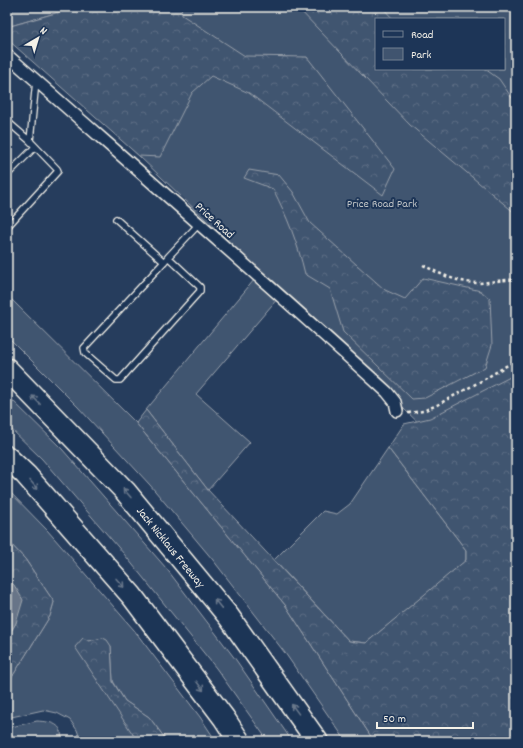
<svg xmlns="http://www.w3.org/2000/svg" width="523" height="748" font-family="Dekko,sans-serif">
  <defs>
    <pattern id="forest-crowns" width="20" height="18" patternUnits="userSpaceOnUse"><rect width="20" height="18" fill="#40546f"/><path d="M2 6a3 3 0 1 1 6 0M12 15a3 3 0 1 1 6 0" fill="none" stroke="#5c6d84"/></pattern>
  </defs>
  <rect width="100%" height="100%" fill="#263d5d"/>
  <filter id="ink" filterUnits="userSpaceOnUse"><feTurbulence type="fractalNoise" baseFrequency=".025" numOctaves="2"/><feDisplacementMap in="SourceGraphic" scale="8" xChannelSelector="R" yChannelSelector="G"/><feConvolveMatrix kernelMatrix="1 2 1 2 8 2 1 2 1" color-interpolation-filters="sRGB"/></filter>
  <g filter="url(#ink)">
    <!-- green -->
    <path fill="#40546f" stroke="#9aa2ac" fill-rule="evenodd" d="M7,7H102L66,10L7,27Z
      M148,7H516V516L73,93ZM376,19H504V69H376Z
      M254,280L278,298L196,394L250,442L208,490L146,410Z
      M7,295L136,423L286,606L374,741H346L285,653L213,560L150,485L78,407L7,336Z
      M7,395L62,449L166,568L236,660L292,741H268L216,668L124,554L42,459L7,425Z
      M388,448L466,550V561L366,643L349,641L274,560L323,511L337,514L350,504Z
      M7,489L47,530L134,630L200,717L216,741H167L149,717L125,701L113,681L111,646L103,638L89,641L136,741H81L77,730L70,720L57,713L43,710L7,718V685L50,616L54,602L25,559L7,540Z
      M37,721C51,722 64,723 61,741H23L7,733V728Z"/>
    <!-- forest -->
    <path fill="url(#forest-crowns)" stroke="#9aa2ac" d="M102,7H181L182,15L245,56L307,57L395,169L383,195L249,93L211,76L192,93L160,157L139,156L7,39V27L66,10Z
      M297,7H382L393,19H376V69H485L499,79L516,104V214L410,125Z
      M249,170L279,175L293,192L310,223L385,290L405,299L423,278L481,291L490,299L492,345L485,367L425,398L412,399L343,332L330,289L305,274C298,244 287,216 273,189L244,178Z
      M516,374V741H374L286,606L136,423L146,410L208,490L349,641L366,643L466,560V550L388,448L404,424L430,418Z
      M7,540L25,559L54,602L50,616L7,685V638L16,623L14,585L7,579Z
      M83,638L89,641L103,638L107,640L111,646L113,682L125,701L149,717L167,741H136L134,736L75,647Z"/>
    <!-- water -->
    <path fill="#677588" stroke="#9fa7ae" d="M7,579L14,585L23,600L16,623L7,638Z"/>
    <g fill="none" stroke-linecap="round" stroke-linejoin="round">
      <!-- lane casing -->
      <g stroke="#f4f1e8" stroke-width="8">
        <path id="lane" d="M7,122H8L30,141L57,169L58,171L7,227
          M30,141L36,81
          M7,175L35,147
          M116,219L164,262
          M168,257L200,287V291L120,380H116L85,353L84,348L164,262L168,257L199,224"/>
      </g>
      <!-- street casing -->
      <g stroke="#f4f1e8" stroke-width="14">
        <path id="street" d="M7,55C134,167 262,278 387,392L395,402L397,411"/>
      </g>
      <!-- highway casing -->
      <g stroke="#f4f1e8" stroke-width="24">
        <path id="highway" d="M7,369L125,491L229,617L317,741
          M7,457L26,475L132,596L224,718L239,741"/>
      </g>
      <!-- path -->
      <path stroke="#f4f1e8" stroke-width="2.5" stroke-dasharray="3 3" stroke-linecap="butt" d="M423,265C440,274 456,282 476,283C489,283 502,279 516,280
        M408,413L423,411L437,405L483,380L516,360"/>
      <!-- lane -->
      <use href="#lane" stroke="#1d3557" stroke-width="5.5"/>
      <!-- street -->
      <use href="#street" stroke="#1d3557" stroke-width="11"/>
      <!-- highway -->
      <use href="#highway" stroke="#1d3557" stroke-width="21"/>
    </g>
    <!-- one-way arrows -->
    <defs><path id="oneway-shaft" d="M-6 0H5M1.5-3L5.5 0L1.5 3" fill="none" stroke-width="1.6" stroke-linecap="round" stroke-linejoin="round"/></defs>
    <g stroke="#68778a">
      <use href="#oneway-shaft" transform="translate(36 400) rotate(-134)"/>
      <use href="#oneway-shaft" transform="translate(34 485) rotate(49)"/>
      <use href="#oneway-shaft" transform="translate(127 493) rotate(-131)"/>
      <use href="#oneway-shaft" transform="translate(120 583) rotate(49)"/>
      <use href="#oneway-shaft" transform="translate(218 604) rotate(-129)"/>
      <use href="#oneway-shaft" transform="translate(200 686) rotate(53)"/>
      <use href="#oneway-shaft" transform="translate(295 709) rotate(-126)"/>
    </g>
  </g>
  <g text-anchor="middle" stroke-width="4" stroke-linejoin="round" paint-order="stroke">
    <!-- park labels -->
    <g font-size="12" fill="#bec2c4" stroke="#1d3557">
      <text x="382" y="207">Price Road Park</text>
    </g>
    <!-- street labels -->
    <g font-size="12" fill="#f4f1e8" stroke="#1d3557">
      <text transform="translate(215 220) rotate(42)" y="4">Price Road</text>
      <text transform="translate(171 547) rotate(51)" y="4">Jack Nicklaus Freeway</text>
    </g>
  </g>
  <!-- margin -->
  <rect width="523" height="748" fill="none" stroke="#1d3557" stroke-width="24"/>
  <rect x="12" y="12" width="499" height="724" fill="none" stroke="#f4f1e8" stroke-width="1.5" filter="url(#ink)"/>
  <!-- legend -->
  <rect x="375" y="18" width="130" height="52" fill="#1d3557" stroke="#738091"/>
  <rect x="383" y="31" width="20" height="6" fill="#1d3557" stroke="#738091"/>
  <text x="411" y="38" font-size="12" fill="#f4f1e8">Road</text>
  <rect x="383" y="48" width="20" height="12" fill="#40546f" stroke="#738091"/>
  <text x="411" y="58" font-size="12" fill="#f4f1e8">Park</text>
  <!-- north arrow -->
  <g transform="translate(38 38) rotate(38)" stroke="#1d3557" stroke-width="3" paint-order="stroke">
  <path d="M0-3L7 15L0 10L-7 15Z" fill="#f4f1e8"/>
  <text y="-6" font-size="11" font-weight="bold" text-anchor="middle" fill="#f4f1e8">N</text>
  </g>
  <!-- scale -->
  <path d="M377 722v6h96v-6" fill="none" stroke="#f4f1e8" stroke-width="2"/>
  <text x="383" y="722" font-size="12" fill="#f4f1e8" stroke="#1d3557" stroke-width="3" paint-order="stroke">50 m</text>
</svg>
